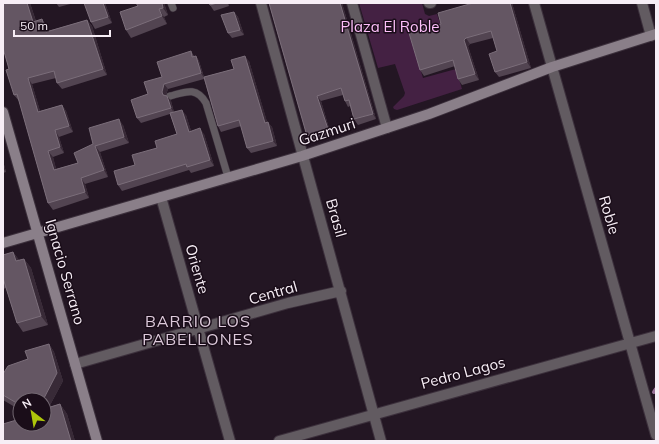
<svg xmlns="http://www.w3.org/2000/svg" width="659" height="444" font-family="Mulish,sans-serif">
  <rect width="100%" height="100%" fill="#231623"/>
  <!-- green -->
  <path fill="#442143" d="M359,3H422L425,14L429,16L437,14L442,29L411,39L423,78L456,69L462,89L397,110L394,109L393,107L404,96L405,93L395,64L378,68Z"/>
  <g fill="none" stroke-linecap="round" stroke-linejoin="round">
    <!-- stream -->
    <path stroke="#987298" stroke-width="4" d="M654,392L656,389"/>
    <!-- lane casing -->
    <g stroke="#3c303c" stroke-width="8">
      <path id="lane" d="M171,3L173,8
        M170,96C185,92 196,86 206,103L228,177"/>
    </g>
    <!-- street casing -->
    <g stroke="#3c303c" stroke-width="12">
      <path id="street" d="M261,3L381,441
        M352,3L387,128
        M429,3H431
        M534,3L656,435
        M642,3L651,36
        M161,197L230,441
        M75,364L288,303L341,291
        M279,441L656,336"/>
    </g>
    <!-- secondary casing -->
    <g stroke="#3c303c" stroke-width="12">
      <path id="secondary" d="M3,112L97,441
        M3,243L302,156L429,114L552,67L656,34"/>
    </g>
    <!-- lane -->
    <use href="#lane" stroke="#625b61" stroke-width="7"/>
    <!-- street -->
    <use href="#street" stroke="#625b61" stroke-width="10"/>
    <!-- secondary -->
    <use href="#secondary" stroke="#8a7f89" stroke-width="10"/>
  </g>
  <!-- wall -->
  <path fill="#524451" d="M3,3H30L36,21L42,19L46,25L48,31L87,20L92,26L107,75L62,89L57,83L56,78L32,84L40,111L62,105L66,111L73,132L59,137L64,153L53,157L56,169L78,163L93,144L123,125L129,143L100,152L108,177L85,184L89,198L53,210L48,203L19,101L14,95L9,69Z
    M56,3H74L59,7Z
    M84,3H105L112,23L95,29L91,22Z
    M164,3L168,15L164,17L167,24L131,38L126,30L138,6Z
    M209,3H228L229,6L214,11L210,5Z
    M269,3H342L376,119L358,125L354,119L350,106L348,107L345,101L343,95L321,101L331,135L311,141L307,136Z
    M473,3H512L531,68L499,77L495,72L497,51L493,38L470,44L468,46L479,80L462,85L458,79L455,66L424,76L420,70L441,24Z
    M234,12L238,17L244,35L232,38L228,33Z
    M191,51L194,56H196L199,61L204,77L234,69L249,61L267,122L272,127L277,146L251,153L247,148L241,126L221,132L218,126L204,79L168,89L166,95L171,101L174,112L186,115L191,131L204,134L214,166L191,173L189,170L122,191L118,185L135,165L157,148L177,134L170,114L141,123L137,118L148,94L162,77Z
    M3,161L6,172L3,173Z
    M13,252L19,260L24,259L31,268L48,325L23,332L17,323L6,288L3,289V255Z
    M49,344L54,352L63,381L49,407L60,404L67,414L75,441H3L44,424V400H20V410L3,400V374L28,359Z"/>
  <!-- shaded-wall -->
  <path fill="#382a37" d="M27,3H30L38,28L33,22Z
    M103,3H105L112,23L108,17Z
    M162,3H164L168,15L163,8Z
    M340,3H342L376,119L373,114Z
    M510,3H512L531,68L527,62Z
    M159,9L164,17L167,24L162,16Z
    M234,12L238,17L244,35L240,30Z
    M42,19L46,25L50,38L46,32Z
    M87,20L92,26L107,75L103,69Z
    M466,38L470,44L468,46L479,80L475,74L464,40Z
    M196,56L199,61L204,78L201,73Z
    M245,56L249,61L269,128L265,123Z
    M28,78L32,84L42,118L38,112Z
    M164,84L168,89L165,97L162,92Z
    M167,96L171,101L174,113L171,108Z
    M317,96L321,101L331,135L328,129Z
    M62,105L66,111L73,132L69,126Z
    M182,110L186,115L193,137L189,132Z
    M119,119L123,125L129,143L124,137Z
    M268,122L272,127L277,146L273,141Z
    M200,128L204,134L214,166L210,160Z
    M55,130L59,137L64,153L60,147Z
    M95,146L100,152L108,177L104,170Z
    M48,151L53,157L58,176L54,170Z
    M3,161L6,172L3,168Z
    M81,178L85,184L89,198L85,192Z
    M13,252L20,261H16Z
    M24,259L31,268L48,325L41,316Z
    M49,344L54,352L63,381L44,416V400H43Z
    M60,404L67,414L75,441H71Z"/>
  <!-- building -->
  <path fill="#645663" stroke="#7b6e7a" d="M3,3H27L33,22L42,19L46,32L87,20L103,69L57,83L54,71L28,78L38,112L62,105L69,126L55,130L60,147L48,151L54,170L78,163L74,153L93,144L89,128L119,119L124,137L95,146L104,170L81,178L85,192L48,203L17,94L14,95L6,70L9,69L3,48Z
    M84,3H103L108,17L91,22Z
    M136,3H162L163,8L159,9L162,16L126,30L120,12L138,6Z
    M209,3H217L210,5Z
    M269,3H340L373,114L354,119L349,100L345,101L341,88L317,96L328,129L307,136Z
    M473,3H510L527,62L495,72L489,54L497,51L491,31L466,38L464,40L475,74L458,79L453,60L420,70L409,33L441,24L438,13Z
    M234,12L240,30L228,33L221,15Z
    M191,51L192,57L196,56L201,73L164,84L162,92L163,95L167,96L171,108L137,118L131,100L148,94L144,82L162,77L157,62Z
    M245,56L265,123L268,122L273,141L247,148L239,120L218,126L204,77L234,69L231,60Z
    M182,110L189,132L200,128L210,160L187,167L186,164L118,185L114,171L135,165L132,155L157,148L155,141L177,134L170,113Z
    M13,252L16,261L24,259L41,316L17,323L3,278V255Z
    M49,344L57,373L43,400H20V405L3,395V374L8,366L28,359L25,351Z
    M60,404L71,441H3V424L20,419V424H44V409Z"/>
  <g text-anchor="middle" stroke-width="3" stroke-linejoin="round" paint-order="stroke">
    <!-- park labels -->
    <g font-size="15" fill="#fec0fb" stroke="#1a0d19">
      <text x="390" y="32">Plaza El Roble</text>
    </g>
    <!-- street labels -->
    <g font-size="15" fill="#f7eef6" stroke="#1a0d19">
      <text transform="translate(327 132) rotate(-18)" y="5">Gazmuri</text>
      <text transform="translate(609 215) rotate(74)" y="5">Roble</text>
      <text transform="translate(336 218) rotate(74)" y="5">Brasil</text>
      <text transform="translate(197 269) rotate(74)" y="5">Oriente</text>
      <text transform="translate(65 272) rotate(74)" y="5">Ignacio Serrano</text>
      <text transform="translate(273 293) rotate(-16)" y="5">Central</text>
      <text transform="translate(463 373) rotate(-15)" y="5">Pedro Lagos</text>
    </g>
    <!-- neighbourhood labels -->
    <g font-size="16" letter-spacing="1" fill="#ddcadb" stroke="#1a0d19">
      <text x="198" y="327">BARRIO LOS<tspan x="198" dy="18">PABELLONES</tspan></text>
    </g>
  </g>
  <!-- border -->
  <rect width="659" height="444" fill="none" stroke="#f7eef6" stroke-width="8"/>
  <!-- north arrow -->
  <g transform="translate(32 412) rotate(329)"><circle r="19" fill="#1a0d19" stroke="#726771"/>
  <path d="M0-3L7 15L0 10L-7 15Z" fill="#aec60b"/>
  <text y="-6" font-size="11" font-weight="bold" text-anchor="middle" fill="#f7eef6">N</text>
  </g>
  <!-- scale -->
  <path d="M14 30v6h96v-6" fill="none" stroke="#f7eef6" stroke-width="2"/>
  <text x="20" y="30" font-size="12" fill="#f7eef6" stroke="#1a0d19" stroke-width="3" paint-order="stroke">50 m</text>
</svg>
